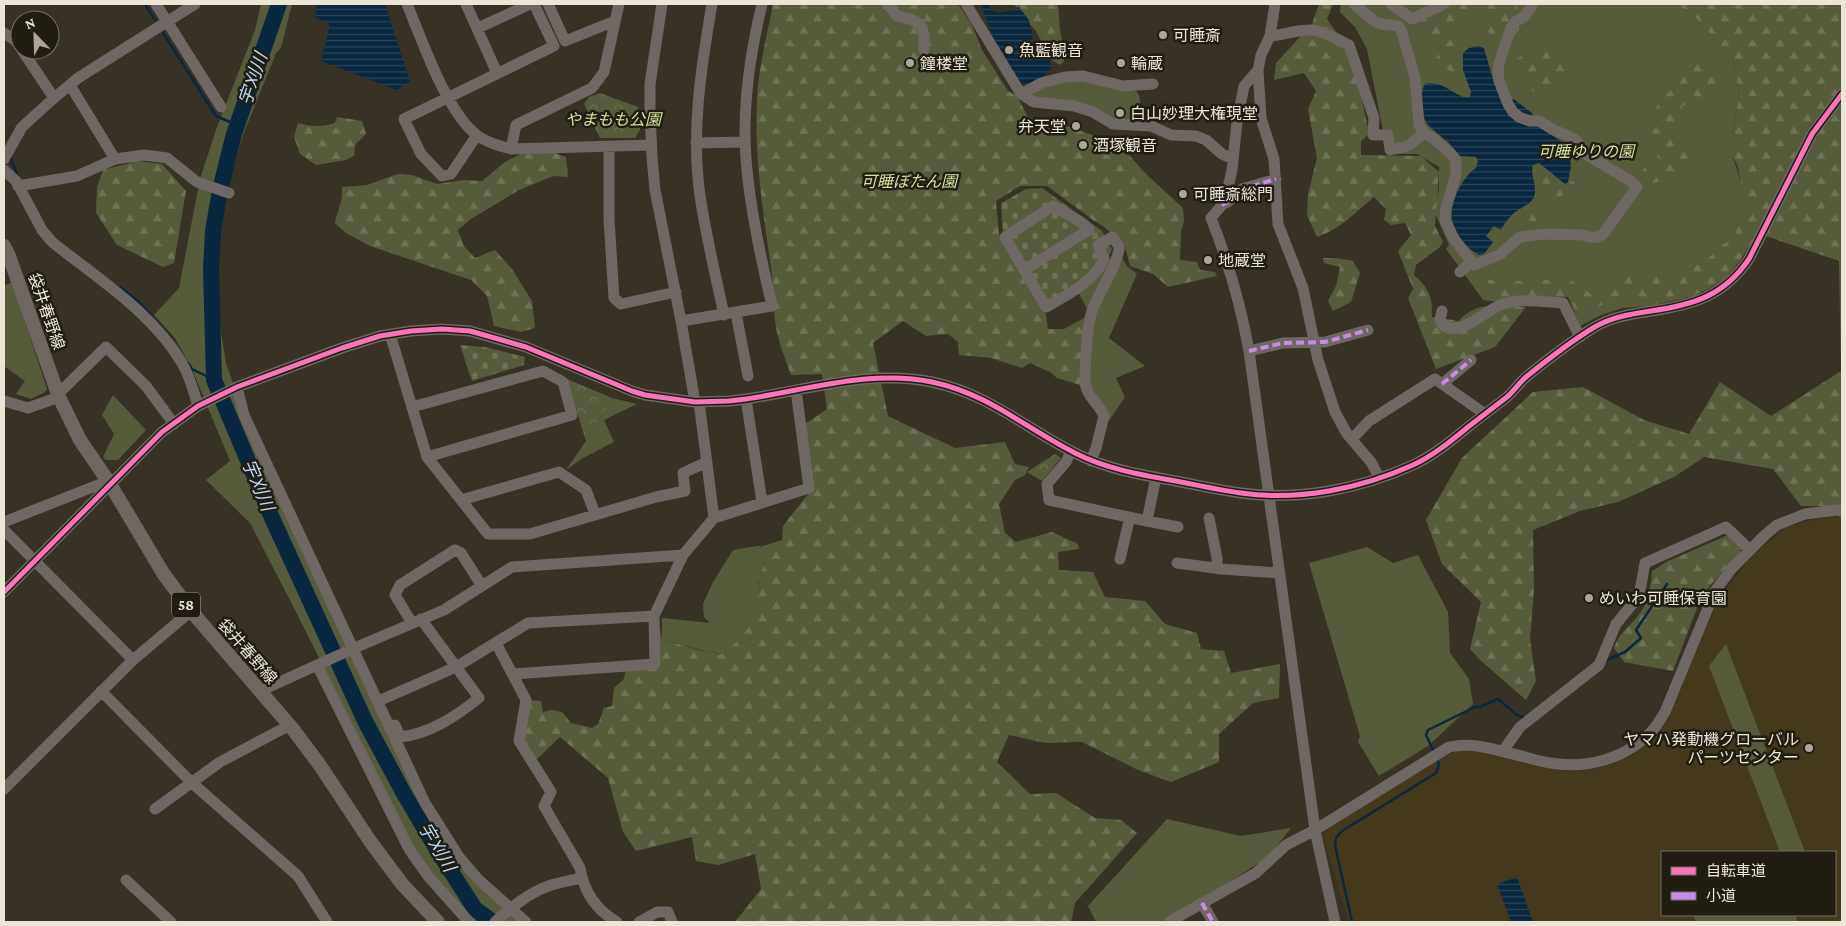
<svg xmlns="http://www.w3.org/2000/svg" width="1846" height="926" font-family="'Crimson Pro','Noto Sans JP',serif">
  <defs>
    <pattern id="forest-firs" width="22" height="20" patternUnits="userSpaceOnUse" patternTransform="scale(1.25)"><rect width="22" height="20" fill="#565c3b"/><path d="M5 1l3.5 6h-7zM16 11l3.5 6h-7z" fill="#6e7357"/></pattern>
    <pattern id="cemetery-stones" width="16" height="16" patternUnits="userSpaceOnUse" patternTransform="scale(1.25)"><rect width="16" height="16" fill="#565c3b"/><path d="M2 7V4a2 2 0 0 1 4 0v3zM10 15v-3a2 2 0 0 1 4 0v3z" fill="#6e7357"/></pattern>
    <pattern id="park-crowns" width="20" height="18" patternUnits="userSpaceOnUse" patternTransform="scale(1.25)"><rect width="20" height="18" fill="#565c3b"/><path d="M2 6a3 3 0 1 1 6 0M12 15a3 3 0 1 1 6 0" fill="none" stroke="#6e7357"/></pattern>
    <pattern id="water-rules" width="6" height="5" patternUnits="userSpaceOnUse" patternTransform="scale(1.25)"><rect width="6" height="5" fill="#09273e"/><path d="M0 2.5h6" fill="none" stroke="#2d4659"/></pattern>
  </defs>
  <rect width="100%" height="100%" fill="#373225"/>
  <!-- built -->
  <path fill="#44391d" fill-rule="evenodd" d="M1830,515L1842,517V922H1349L1322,833L1428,765L1456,751L1471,748L1558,770H1593L1633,755L1656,737L1668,719L1718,600L1749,559L1786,527ZM1662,852H1835V915H1662Z"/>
  <!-- green -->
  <path fill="#565c3b" d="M261,4H292L281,48L276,53L243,135L229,183L217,247L218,313L226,363L244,415L286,513L461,865L521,922H474L413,854L353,725L293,606L250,523L206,480L230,461L192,369L175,338L154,315L179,288L200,179L217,127L255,30Z
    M1341,4H1677L1704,24L1732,57L1739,93L1733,137V157L1756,230L1740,261L1719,281L1695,296L1650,306L1623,308L1601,315L1580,326L1568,297L1524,296L1499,302L1483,300L1446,249L1449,245L1434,211L1439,188V167L1417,154H1398L1385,141L1367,49L1355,27L1340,12Z
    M1071,80L1093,81L1123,90L1136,91L1139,95L1142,115L1139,116L1140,122H1114L1039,101L1028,94L1041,86Z
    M1116,248L1127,266L1137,274L1109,338L1145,366L1116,378L1125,397L1104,428L1091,389L1089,365L1093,320L1078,292L1105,267Z
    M12,282L47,389L45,392L31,399L16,394L25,381L4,366V286Z
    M113,395L146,430L118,460H106L103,457L114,434L102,415Z
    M612,398L637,404L604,420L614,442L581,459L566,470L586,441Z
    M763,545L751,551L768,556C765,563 760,571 759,578C758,583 759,589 759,594C754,619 742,638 724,654L705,651L662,639V618L710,623L704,617L703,604L713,582L733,550Z
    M1367,547L1393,563L1418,555L1448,612L1450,653L1469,679L1473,704L1428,746L1379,776L1358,742L1360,736L1309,563Z
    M1726,644L1805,852H1780L1709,666Z
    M1167,819L1241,836L1291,828L1268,857L1209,895L1160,922H1096L1088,906Z
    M1693,915H1795L1798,922H1696Z"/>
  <!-- forest -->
  <path fill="url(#forest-firs)" d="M773,4H958L972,25L982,50L1008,91L1017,96L1028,117L1056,122L1120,145L1146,174L1183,208L1184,221L1181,232L1180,260L1197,262L1200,270L1215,272L1217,276L1168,287L1153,274L1130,266L1125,247L1106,228L1093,220L1047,186H1020L996,201L999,234L1032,284L1045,309L1048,329H1064L1084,318L1080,367V385L1057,378L1050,372L1030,363L1022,368L991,358L959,355L958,342L948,334L926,336L903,321L873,343L888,416L955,448L1005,442L1015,464L1029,467L1025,475L1015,480L999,504L1005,533L1016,542L1052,532L1078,544L1079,549L1058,552L1059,570L1093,572L1105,597L1145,601L1165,624L1197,633L1201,649L1224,651L1231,673L1280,664L1279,698L1253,703L1219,734V762L1171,782L1138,770L1082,742L1045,743L1009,735L997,762L1030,794L1056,793L1095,818L1121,820L1137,833L1075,903L1071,922H735L761,889L755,854L718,865L696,861L692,837L636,851L623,832L608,778L560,737L536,760L520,739L526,700L541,701L543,712L552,710L562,712L571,723L592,728L598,724L604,708L612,706L614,688L624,679L626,668L659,667L658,622L662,639L699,650L721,654L735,643L747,627L759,593V576L768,556L751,551V550L782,540L783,526L812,489L805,424L827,409L822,374L791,375C785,358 777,339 775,321C773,306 774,290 772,275C764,217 754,160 757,101C758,69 767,36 773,4Z
    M1013,4H1067L1058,5L1060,30L1065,55L1064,61L1060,65L1050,59L1036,31L1024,18L1019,9Z
    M1319,4H1333L1327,19L1345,45L1360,91L1369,133L1361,142V155L1421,156L1439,172L1435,226L1443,242L1440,247L1416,265L1414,275C1430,290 1432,295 1432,317L1459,321C1475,300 1503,306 1526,307L1495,347L1436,369L1408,298L1413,289L1398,251L1411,235L1405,223L1391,225L1384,220L1386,209L1374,197C1357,211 1339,230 1317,237L1307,215L1308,194L1317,158L1308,109L1316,91L1304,73L1274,80L1276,63L1312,24Z
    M1452,4H1517L1519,18V30L1510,39L1501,68L1481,11L1459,17L1453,25L1459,46L1457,74L1435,63C1444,39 1436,41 1420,25L1422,14Z
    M1677,4H1842V506H1801L1773,469L1704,457L1674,477L1618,502L1580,511L1533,530L1534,590L1530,639L1536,681L1526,700L1480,660L1470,649L1481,602L1442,564L1426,520L1462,458L1533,392L1583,387L1644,420L1689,434L1720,382L1771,416L1841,371L1839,261L1757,233C1748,248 1734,273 1720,282C1696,298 1669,301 1642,306L1630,297L1602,305L1578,316L1569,296L1489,299L1477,288L1486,278L1497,282L1560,279L1572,281L1591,294H1601L1617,284L1627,274L1655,276L1679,274L1707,260L1717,249L1735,236L1745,201L1737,164L1733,157V137L1739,93L1732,57L1698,20Z
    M1544,45L1571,65L1572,72L1559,90L1543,97L1525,87L1517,59L1532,49L1543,51Z
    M1702,57L1718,87L1711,98L1693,101L1682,106L1676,150L1695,153L1696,160L1661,181L1648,185L1641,175L1645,165L1658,161L1657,148L1654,140L1652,124L1659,99L1677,85L1689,69Z
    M337,117L362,121L366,134L355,145L354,156L346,160L316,165L300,154L294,137L298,123C311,127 322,127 335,123Z
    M525,152H552L566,157L568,177L553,176L519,190L471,219L458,230L464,246L475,258L495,250L512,269L532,301L535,328L521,332L494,326L487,296L471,280L370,246L346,233L335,223C338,207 343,205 342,187L367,185L398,174L412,175L437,184L464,180L482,181L505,162Z
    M138,161L162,164L186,191L174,263L163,267L117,245L96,213L97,187L103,170Z
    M1538,168L1555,179L1571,180L1575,183L1572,198L1566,197L1562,192L1563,201L1558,203L1552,198L1542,201L1540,208L1544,219L1534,222L1528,220V213L1533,209L1531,204C1540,187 1538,190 1531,174Z
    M1323,258H1336L1353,261L1360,273L1351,302L1333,311L1328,301L1336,286L1340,267L1324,263Z
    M1728,535L1743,548L1702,595L1673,671L1624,662L1614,648C1620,631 1630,627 1640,613C1649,601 1651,585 1652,571L1668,561Z"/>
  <!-- cemetery -->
  <path fill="url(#cemetery-stones)" d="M1042,188L1102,231L1112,249L1105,265L1047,309L1003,236L1001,203L1026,189Z
    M460,345L485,347L525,357L524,365L472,381Z"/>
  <!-- park -->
  <path fill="url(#park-crowns)" d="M600,93L638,107L640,130L635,138H600L584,104L589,97Z
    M567,379L612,398L586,441Z
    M1055,454L1061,458L1042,481L1027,472Z"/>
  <!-- water -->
  <path fill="url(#water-rules)" d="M317,4H385L410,81L397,90L321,61L330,25L315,17Z
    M981,4H988L991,9L997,13L1011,11L1019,7L1029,20L1034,45L1050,61L1052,68C1046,76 1028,89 1018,81C1015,79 1013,74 1012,71C998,50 988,27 981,4Z
    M1478,46L1484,48L1494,83L1502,104L1510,99L1515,100L1532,113L1536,125L1564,143L1569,150L1571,166L1568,182L1565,184L1539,163L1533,165C1530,174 1536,183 1535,193C1534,205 1517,208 1510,217C1506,221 1503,226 1501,230L1494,226L1486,236L1493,242L1484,254L1479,255C1467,249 1454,232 1452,219C1449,203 1463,176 1476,168L1478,161L1476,157L1460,156C1455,150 1450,143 1443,138C1427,124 1424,126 1422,103C1422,95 1421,91 1425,84C1445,79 1456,100 1470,97L1471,92L1463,70V53L1469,48Z
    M1517,877L1533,922H1511L1497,884Z"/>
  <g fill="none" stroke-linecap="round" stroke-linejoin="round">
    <!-- stream -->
    <path stroke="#09273e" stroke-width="2.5" d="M145,4L155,20
      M163,33L216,116L237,125
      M10,157L18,177
      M120,287L140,303L171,338
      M188,363L192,369L214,380
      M1605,661L1625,652L1641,638L1636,630L1667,584
      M1434,752L1426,735L1428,730L1475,707H1480L1498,699L1517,715L1525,718
      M1352,922L1335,845L1336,838L1342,831L1436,773L1439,764L1437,760"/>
    <!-- river -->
    <path stroke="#09273e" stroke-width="16" d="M279,4L234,134L220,190L213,231L211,269L214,380L272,518L365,721L403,792L436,848L475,909L493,922"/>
    <!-- minor -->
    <path stroke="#6e6764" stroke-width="11" d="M156,4L221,107
      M407,4C422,40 447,114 478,136C488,143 499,146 511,149L651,145
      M466,4L497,73
      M548,4L565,41L615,21
      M662,4L650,84V113L652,157L655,190L681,321L695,402
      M712,4C701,68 690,136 701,202C707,240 716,277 724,315
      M888,4L897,16C922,21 925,24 924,50
      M966,4L1021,94L1034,102L1074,106L1093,112L1113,124L1151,126L1171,135L1196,136L1206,140L1222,154L1233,159
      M1275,4L1270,36L1261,55L1258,70L1244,86L1237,122L1232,170L1228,188L1222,205L1211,218C1228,261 1241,306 1249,351L1315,830L1335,922
      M1354,4L1374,21L1381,24L1398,26L1401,30L1415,77L1419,125L1424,133L1433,138L1450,153L1456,160V174L1446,208L1445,220L1454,239L1474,265L1499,255L1520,237L1545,234L1583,235C1591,238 1597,239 1604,233L1637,187L1629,180L1587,155L1577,141L1571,137L1554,130L1539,121H1530L1519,117L1513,112L1508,104L1499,80L1498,68L1501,57L1511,28L1515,22L1525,16L1533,4
      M1391,4L1412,19L1444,4
      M478,28L530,4
      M4,33L16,41L20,47
      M1270,36C1284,35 1298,29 1312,30C1325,31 1338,40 1349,45L1374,118L1373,135H1388L1390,150L1408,146L1424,133
      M22,50L54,98
      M1258,70L1261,118L1274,159L1278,224L1303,288L1318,360L1335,412L1347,434L1371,462L1379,477
      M70,85L115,159
      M1021,94L1041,83L1065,77L1083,76L1123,86L1153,84
      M477,135L451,174L442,176L421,154L404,119L554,46L534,4
      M696,143L745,142
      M609,147V219L614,298L621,304L676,292
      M511,149L516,125L592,88L604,72L619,4
      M4,159L22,127L54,98L78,78L195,4
      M4,170L16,181L42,230L52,242C97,278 152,312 182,363C190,377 194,392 198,406
      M18,186L77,176L115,159L144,155L167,158L197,182L229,193
      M1223,204L1228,202L1242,189L1276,179
      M1024,270L1089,230C1085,222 1062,212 1053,206L1005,237L1046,307C1066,296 1095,281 1104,259L1098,245L1112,237C1115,241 1120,245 1119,250C1115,271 1097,294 1091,314C1087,327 1085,365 1085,380C1085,396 1099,403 1104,416L1096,448L1091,461
      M1460,272L1471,262
      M1442,311L1440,320L1443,325C1459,337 1483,313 1498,306C1517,297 1543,302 1563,303L1580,337
      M736,313L748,376
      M681,321L772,306C761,258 750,209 746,159C742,107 750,54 762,4
      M390,334L427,457L488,534H530L656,497L685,491L683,473L707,462
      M1249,351L1283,343L1325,342L1368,330
      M1442,384L1471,360
      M237,387L244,415L425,803L459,857L478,879L526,922
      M58,394L106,347L146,386L174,424
      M746,399L762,502
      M4,401L28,408L59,397
      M699,402L714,518
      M412,407L543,371L563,382L572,415L427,457
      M1352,439L1369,421L1435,379L1485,414
      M1071,451L1066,462L1047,484L1049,500L1147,521L1156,477
      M461,500L559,472L586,490L595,514
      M1209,518L1217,558V568
      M1147,521L1178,527
      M4,522L108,481
      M4,530L133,660
      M1120,559L1130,517
      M1177,563L1222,569L1280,573
      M4,592L162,432L198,406L237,387L342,348L380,336L411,331L442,329L470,331L526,347L632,391L645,395L695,402L729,401L746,399C807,390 871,369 932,382C989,394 1025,428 1075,453C1106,469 1142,475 1176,481C1197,485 1219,490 1241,493C1299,501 1360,489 1413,465C1433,456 1451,441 1468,427C1481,417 1494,407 1507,397C1514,391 1519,383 1526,377C1547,360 1570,342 1593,328C1611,317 1631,314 1651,311C1693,305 1724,296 1749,259L1812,134L1842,94
      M412,623L395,595L400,585L455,550L461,553L482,586
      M496,643L526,700L519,741L551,792L544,806L580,868C584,892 596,910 617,922
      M317,665L409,849L428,876L469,922
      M513,674L655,664L654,616L683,555L714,518L809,488L796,390
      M101,691L191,782L298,876L327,922
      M260,691L359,646L444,610L512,567L683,555
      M383,699L456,667L528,623L654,616
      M395,725L400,737C430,734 456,716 479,698L421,619
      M1503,751L1520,727L1599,665L1616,624L1639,596L1645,563L1726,527L1750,550
      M4,789L133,660L191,611
      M155,809L220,762L290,725
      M126,880L171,922
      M1202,903L1213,922
      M495,922C511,907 530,892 551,885C561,882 572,880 582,878
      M639,922L657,912H668L672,922
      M1169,922L1256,873L1286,845L1315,830L1449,747C1471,742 1488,748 1509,753C1523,756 1537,761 1550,763C1587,769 1626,759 1652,731C1657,726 1661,718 1665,712L1715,591L1732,568L1766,534L1777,525L1805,514L1836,510L1842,511"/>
    <!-- major -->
    <path stroke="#6e6661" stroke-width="14" d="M4,246L9,256L59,397L80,440L110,484L163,573L191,611L292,728L319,764L370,841L402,884L438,922"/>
    <!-- quiet -->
    <path stroke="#ca8be6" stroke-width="4" stroke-dasharray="8 4" stroke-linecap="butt" d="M1222,205L1228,202L1242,189L1276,179
      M1249,351L1283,343L1325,342L1368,330
      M1442,384L1471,360
      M1202,903L1213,922"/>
    <!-- cycleway casing -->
    <g stroke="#211d13" stroke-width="8">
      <path id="cycleway" d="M4,592L162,432L198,406L237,387L342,348L380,336L411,331L442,329L470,331L526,347L632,391L645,395L695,402L729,401L746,399C807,390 871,369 932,382C989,394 1025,428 1075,453C1106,469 1142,475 1176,481C1197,485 1219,490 1241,493C1299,501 1360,489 1413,465C1433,456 1451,441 1468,427C1481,417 1494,407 1507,397C1514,391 1519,383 1526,377C1547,360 1570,342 1593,328C1611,317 1631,314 1651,311C1693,305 1724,296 1749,259L1812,134L1842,94"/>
    </g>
    <!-- cycleway -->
    <use href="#cycleway" stroke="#fb73b8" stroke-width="5"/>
  </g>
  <!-- markers -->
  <g fill="#aca699" stroke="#211d13" stroke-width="2">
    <circle cx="1163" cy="35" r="5"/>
    <circle cx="1009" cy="50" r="5"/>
    <circle cx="910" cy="63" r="5"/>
    <circle cx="1121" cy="63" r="5"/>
    <circle cx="1120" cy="113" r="5"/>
    <circle cx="1076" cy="126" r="5"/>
    <circle cx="1083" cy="145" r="5"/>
    <circle cx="1183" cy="194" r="5"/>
    <circle cx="1208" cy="260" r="5"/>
    <circle cx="1589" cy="598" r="5"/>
    <circle cx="1809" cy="748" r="5"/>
  </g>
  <g text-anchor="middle" stroke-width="5" stroke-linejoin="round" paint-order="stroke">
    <!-- shield labels -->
    <rect fill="#211d13" stroke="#aea99d" stroke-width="1" x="172" y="592.5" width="28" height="25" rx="4"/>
    <g font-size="15" font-weight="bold" fill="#ebe5d8">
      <text x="186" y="610">58</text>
    </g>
    <!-- poi labels -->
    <g font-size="16" fill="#ebe5d8" stroke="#211d13" text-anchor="start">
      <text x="1173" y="41">可睡斎</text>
      <text x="1019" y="56">魚藍観音</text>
      <text x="920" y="69">鐘楼堂</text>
      <text x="1131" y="69">輪蔵</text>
      <text x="1130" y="119">白山妙理大権現堂</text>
      <text x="1066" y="132" text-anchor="end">弁天堂</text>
      <text x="1093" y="151">酒塚観音</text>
      <text x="1193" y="200">可睡斎総門</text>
      <text x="1218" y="266">地蔵堂</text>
      <text x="1599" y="604">めいわ可睡保育園</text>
      <text x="1799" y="745" text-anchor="end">ヤマハ発動機グローバル<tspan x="1799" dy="18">パーツセンター</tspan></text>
    </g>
    <!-- park labels -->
    <g font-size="16" font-style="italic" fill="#d3e199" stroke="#211d13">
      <text x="613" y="125">やまもも公園</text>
      <text x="1586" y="157">可睡ゆりの園</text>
      <text x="909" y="187">可睡ぼたん園</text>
    </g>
    <!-- street labels -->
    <g font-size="16" fill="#ebe5d8" stroke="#211d13">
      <text transform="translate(47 311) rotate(71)" y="6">袋井春野線</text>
      <text transform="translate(248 651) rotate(49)" y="6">袋井春野線</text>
    </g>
    <!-- water labels -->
    <g font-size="18" font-style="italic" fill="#b9dafa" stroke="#211d13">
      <text transform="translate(253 79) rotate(-71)" y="6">宇刈川</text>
      <text transform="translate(258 485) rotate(67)" y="6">宇刈川</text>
      <text transform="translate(437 847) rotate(59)" y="6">宇刈川</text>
    </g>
  </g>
  <!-- border -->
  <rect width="1846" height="926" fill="none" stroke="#ebe5d8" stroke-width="10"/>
  <!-- legend -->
  <rect x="1661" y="851" width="175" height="65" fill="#211d13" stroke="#726d62"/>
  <rect x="1671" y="867" width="25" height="8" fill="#fb73b8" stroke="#726d62"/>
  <text x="1706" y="876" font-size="15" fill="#ebe5d8">自転車道</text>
  <rect x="1671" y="892" width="25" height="8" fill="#ca8be6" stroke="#726d62"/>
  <text x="1706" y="901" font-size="15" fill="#ebe5d8">小道</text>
  <!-- north arrow -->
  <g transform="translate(35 35) rotate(337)"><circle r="24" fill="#211d13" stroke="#726d62"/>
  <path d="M0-4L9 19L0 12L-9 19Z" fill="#aca699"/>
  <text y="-8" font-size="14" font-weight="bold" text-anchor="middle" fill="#ebe5d8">N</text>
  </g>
</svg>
